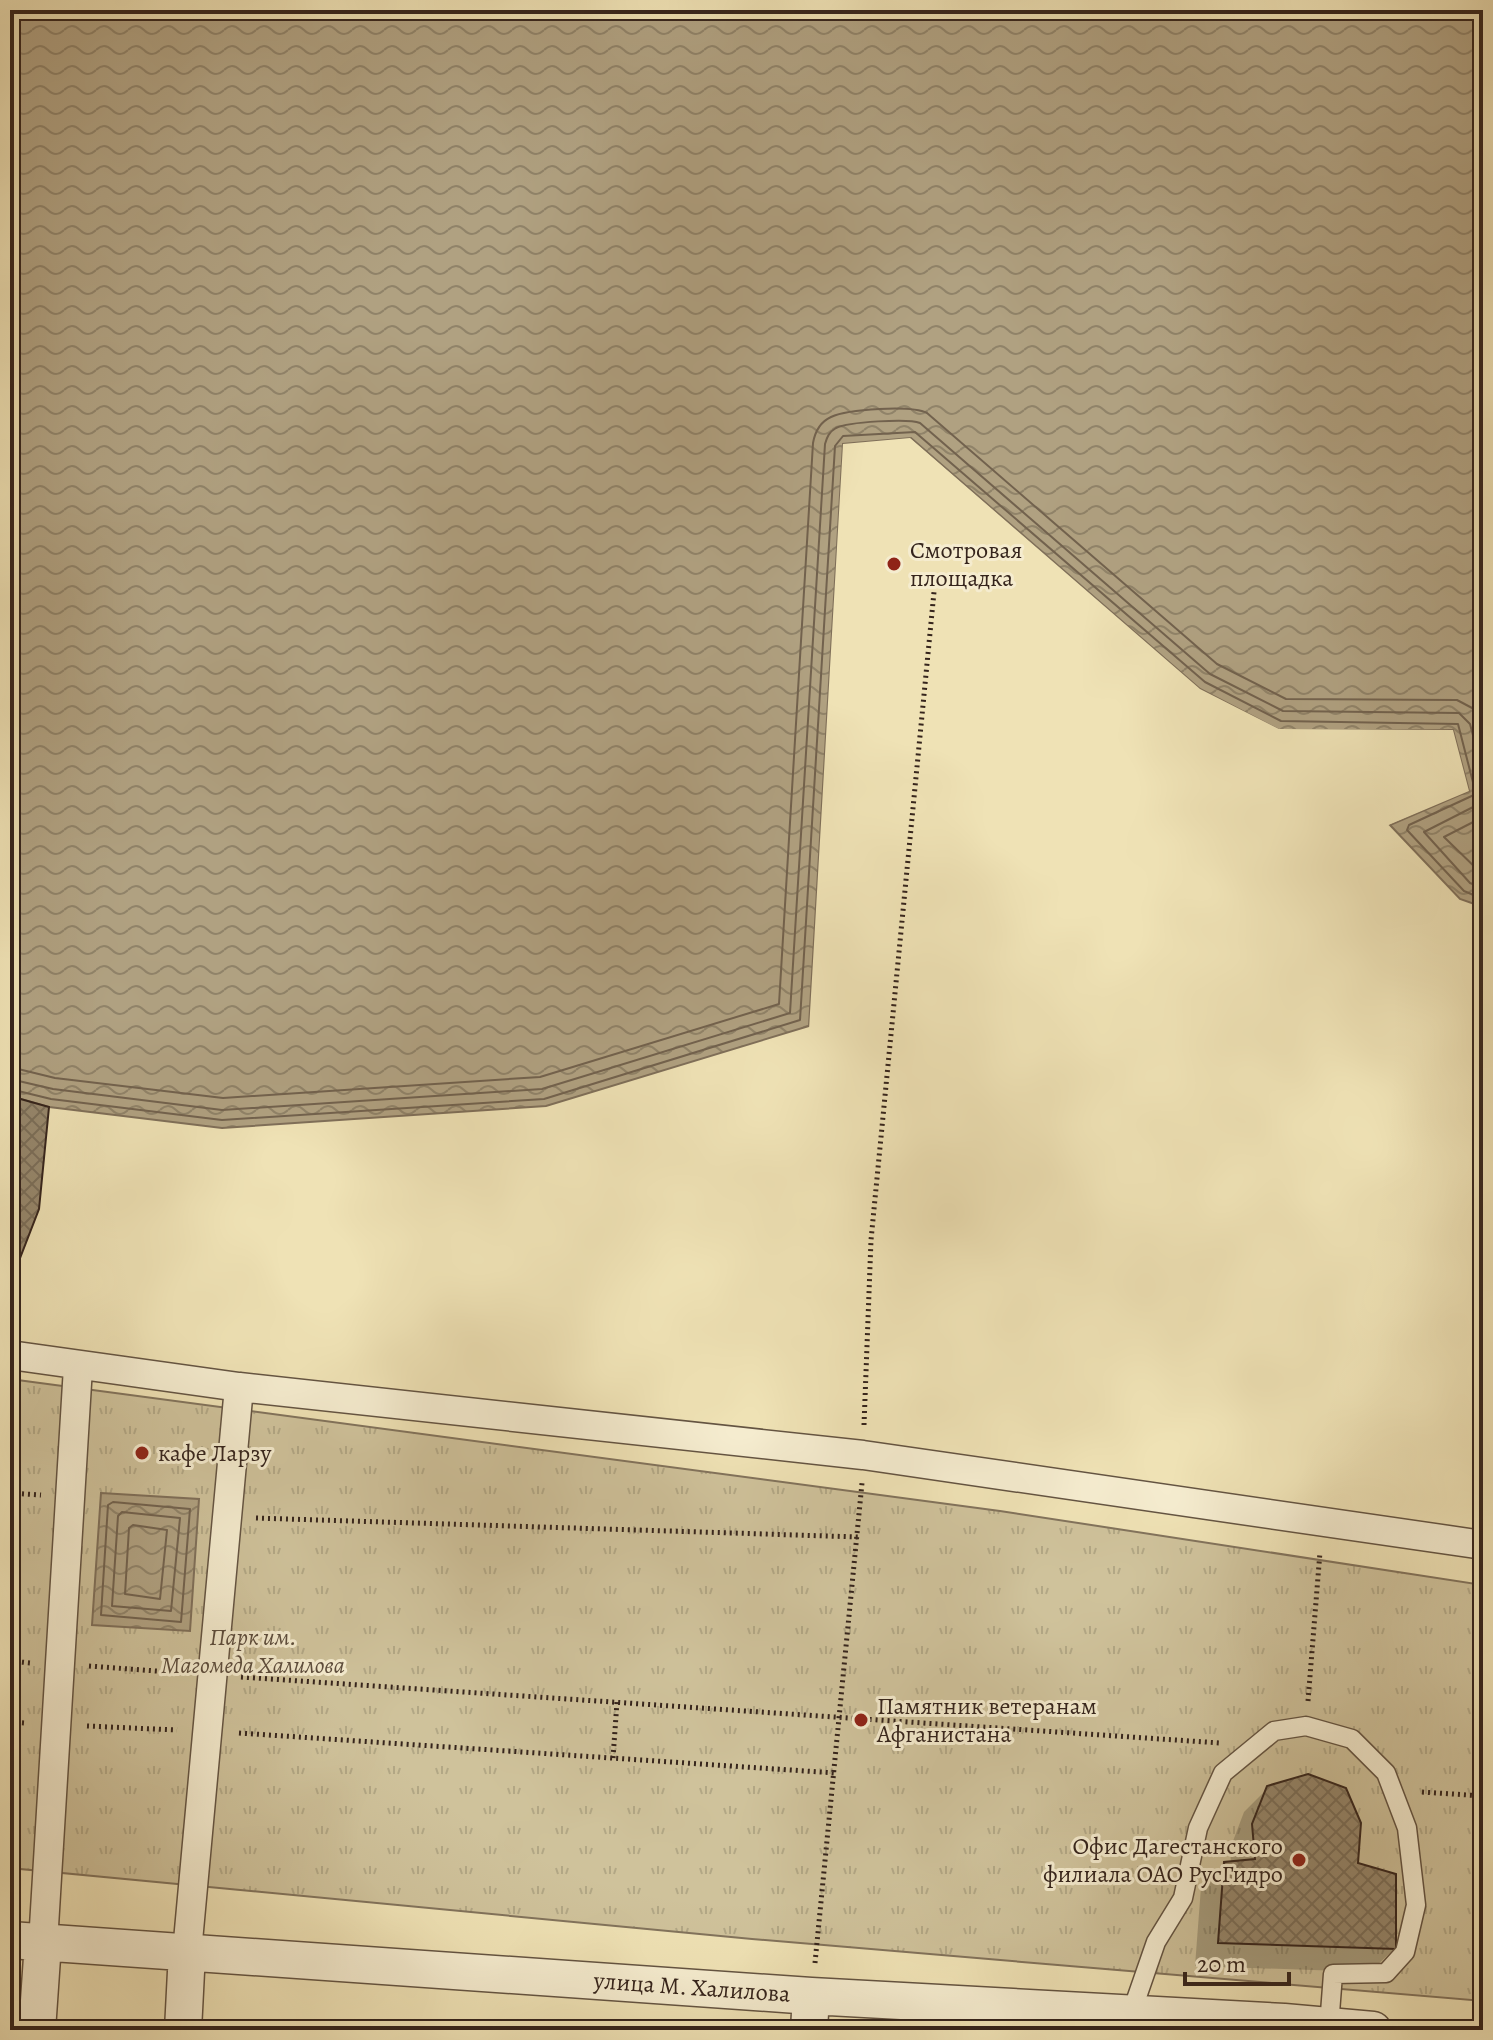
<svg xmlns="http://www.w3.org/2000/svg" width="1493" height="2040" font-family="Alegreya,serif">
  <defs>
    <pattern id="park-tufts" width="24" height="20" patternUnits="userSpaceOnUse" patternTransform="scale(2)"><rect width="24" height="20" fill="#cfc29b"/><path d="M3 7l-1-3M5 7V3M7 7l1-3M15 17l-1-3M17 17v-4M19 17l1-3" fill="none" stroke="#b2a785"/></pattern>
    <pattern id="water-waves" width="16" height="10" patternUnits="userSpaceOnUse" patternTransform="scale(2)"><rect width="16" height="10" fill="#b0a181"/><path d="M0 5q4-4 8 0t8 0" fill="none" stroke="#908369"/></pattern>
    <pattern id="building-cross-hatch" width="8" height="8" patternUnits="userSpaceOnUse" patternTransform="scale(2)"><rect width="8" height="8" fill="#96876c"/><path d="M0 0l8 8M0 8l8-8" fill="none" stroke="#7b6e58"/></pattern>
  </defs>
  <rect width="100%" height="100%" fill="#efe2b5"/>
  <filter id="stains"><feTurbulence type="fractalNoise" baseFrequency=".0025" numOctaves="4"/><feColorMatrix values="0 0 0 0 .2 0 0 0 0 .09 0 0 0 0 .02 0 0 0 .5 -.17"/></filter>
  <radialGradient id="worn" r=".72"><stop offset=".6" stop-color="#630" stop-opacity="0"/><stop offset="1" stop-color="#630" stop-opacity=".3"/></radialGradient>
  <!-- park -->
  <path fill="url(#park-tufts)" stroke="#82735c" stroke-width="2" d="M10,1379L1000,1511L1483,1585V2001L752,1939L10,1868Z"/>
  <!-- water -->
  <path fill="url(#water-waves)" stroke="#7f6f59" stroke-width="2" d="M10,10H1483V907L1460,899L1390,825L1469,791L1453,730H1279L1200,689L911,438L843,444L809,1026L546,1106L222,1128L49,1107L10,1096Z
    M101,1493L199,1499L190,1631L92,1625Z"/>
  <!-- pier -->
  <path fill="#efe2b5" d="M910,438L1200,689L1279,729L1453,730L1469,791L1386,826L1388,821L1464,789L1450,734L1277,733L1197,692L909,442L847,448L813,1026L809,1030L843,444Z"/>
  <!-- shadow -->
  <path fill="#0003" d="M1268,1788L1356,1864L1394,1949L1370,1972L1195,1966L1201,1887L1225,1864L1231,1863L1230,1849L1244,1812Z"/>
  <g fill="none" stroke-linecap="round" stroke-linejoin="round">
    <!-- shore -->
    <path stroke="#72624e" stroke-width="2" d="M1483,802L1424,832L1470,883L1483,888
      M1483,817L1444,837L1483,875
      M10,1067L55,1078L223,1098L540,1077L779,1004L813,443C815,432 820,422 831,417C848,409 911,405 927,413L1217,664L1286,699L1457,700L1474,709L1483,725
      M10,1079L53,1089L222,1110L542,1089L790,1013L825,444C827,437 829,432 836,428C848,422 908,418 920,423L1210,674L1283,711L1459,713L1470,724L1483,773
      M10,1089L51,1099L222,1120L544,1099L800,1020L835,446L843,436L915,432L1205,682L1281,721L1458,724L1476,794L1409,825L1407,830L1464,891L1483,899
      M113,1502L190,1509L181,1622L101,1615L108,1505Z
      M122,1512L180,1518L171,1611L112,1606L118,1516Z
      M133,1525L167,1530L160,1599L125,1594L129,1528Z"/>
  </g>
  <!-- building -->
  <path fill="url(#building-cross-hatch)" stroke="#35241c" stroke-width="2" d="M10,1096L49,1107L39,1209L10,1284Z
    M1308,1774L1346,1788L1361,1823L1358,1863L1396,1874V1949L1218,1943L1224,1862L1255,1859L1252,1824L1267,1786Z"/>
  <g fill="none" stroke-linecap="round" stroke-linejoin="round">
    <!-- service casing -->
    <g stroke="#645442" stroke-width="21">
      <path id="service" d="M1131,2014L1156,1942L1183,1898L1198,1828L1223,1773L1274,1731L1306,1726L1352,1739L1386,1773L1407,1828L1416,1905L1405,1952L1386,1973L1333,1974L1329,2026"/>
    </g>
    <!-- pedestrian casing -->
    <g stroke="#645442" stroke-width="31">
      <path id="pedestrian" d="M10,1355L239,1387L863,1455L1483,1545
        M43,1943L78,1367
        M187,1952L239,1387"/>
    </g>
    <!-- minor casing -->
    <g stroke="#645442" stroke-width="39">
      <path id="minor" d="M10,1940L811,1996L1284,2022L1373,2030
        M37,2030L43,1943
        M183,2030L187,1952
        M809,2030L811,1996"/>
    </g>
    <!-- path -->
    <path stroke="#35241c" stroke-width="5" stroke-dasharray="2 4" stroke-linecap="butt" d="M864,1425L871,1240L934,592
      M10,1493L41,1495
      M256,1518L859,1537
      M10,1661L31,1663
      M89,1666L183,1673
      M241,1677L1220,1743
      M1308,1701L1320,1552
      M10,1722L25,1723
      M87,1726L177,1730
      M239,1733L835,1773
      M613,1758L617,1702
      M1422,1792L1483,1796
      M815,1963L862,1483"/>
    <!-- service -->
    <use href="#service" stroke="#f5eccf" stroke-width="18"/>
    <!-- pedestrian -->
    <use href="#pedestrian" stroke="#f5eccf" stroke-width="28"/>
    <!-- minor -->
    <use href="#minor" stroke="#f5eccf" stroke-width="36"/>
  </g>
  <!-- markers -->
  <g fill="#8f2418" stroke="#f5eccf" stroke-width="3">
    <circle cx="894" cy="564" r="8"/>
    <circle cx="142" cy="1453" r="8"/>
    <circle cx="861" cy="1720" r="8"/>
    <circle cx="1299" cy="1860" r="8"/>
  </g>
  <g text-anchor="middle" stroke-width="6" stroke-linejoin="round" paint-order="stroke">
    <!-- poi labels -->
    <g font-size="24" fill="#35241c" stroke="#f5eccf" text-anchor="start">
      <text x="910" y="558">Смотровая<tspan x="910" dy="28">площадка</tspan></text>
      <text x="158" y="1461">кафе Ларзу</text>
      <text x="877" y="1714">Памятник ветеранам<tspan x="877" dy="28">Афганистана</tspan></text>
      <text x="1283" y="1854" text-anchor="end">Офис Дагестанского<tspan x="1283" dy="28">филиала ОАО РусГидро</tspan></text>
    </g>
    <!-- park labels -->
    <g font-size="24" font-style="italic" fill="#5c4c3c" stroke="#f5eccf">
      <text x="253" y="1645">Парк им.<tspan x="253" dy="28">Магомеда Халилова</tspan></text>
    </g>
    <!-- street labels -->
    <g font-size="24" fill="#35241c" stroke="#f5eccf">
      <text transform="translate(692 1987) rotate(4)" y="8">улица М. Халилова</text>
    </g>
  </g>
  <!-- margin -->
  <rect width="1493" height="2040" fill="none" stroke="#efe2b5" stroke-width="40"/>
  <rect x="12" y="12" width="1469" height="2016" fill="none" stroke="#35241c" stroke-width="4"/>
  <rect x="20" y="20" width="1453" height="2000" fill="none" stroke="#35241c" stroke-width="2"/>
  <!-- scale -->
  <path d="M1185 1972v12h104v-12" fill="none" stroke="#35241c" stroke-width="4"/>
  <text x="1197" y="1972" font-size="24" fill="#35241c" stroke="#f5eccf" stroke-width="6" paint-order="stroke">20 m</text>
  <rect width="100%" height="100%" filter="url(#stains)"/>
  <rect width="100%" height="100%" fill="url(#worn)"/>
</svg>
